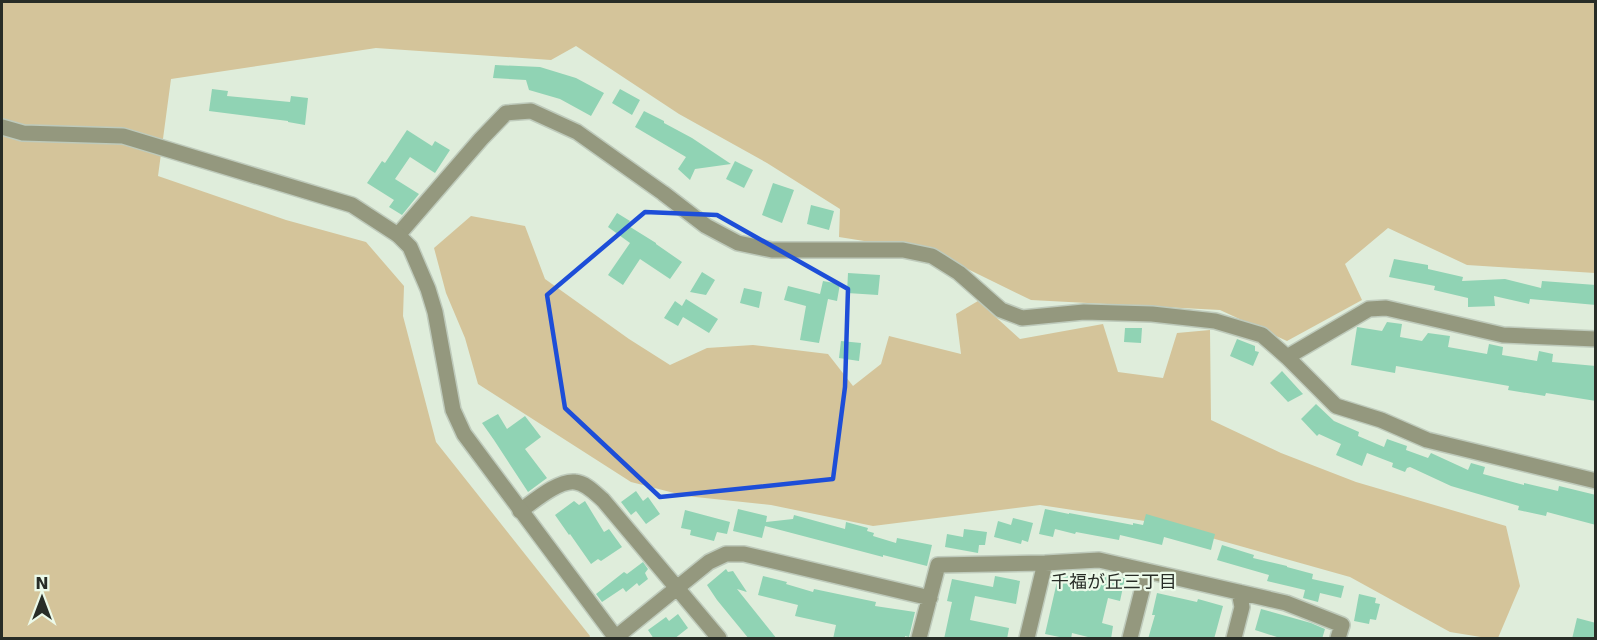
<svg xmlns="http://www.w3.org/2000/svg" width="1597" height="640" font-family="'DejaVu Sans','Noto Sans JP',sans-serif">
  <rect width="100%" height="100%" fill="#dfeddb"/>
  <!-- green -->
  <path fill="#d4c49a" d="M2,2H1595V273L1467,265L1388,228L1345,264L1362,300L1287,341L1220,310L1031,300L933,252L839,237L840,209L767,163L679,114L576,46L551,60L376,48L171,79L158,176L286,220L366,242L404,286L403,316L436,442L590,636L589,638H2Z
    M471,216L525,226L545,279L629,339L670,365L707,348L753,345L828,354L853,386L881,364L889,336L961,354L956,314L978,301L1020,339L1103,324L1118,372L1163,378L1177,333L1210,330L1211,420L1281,453L1356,482L1506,526L1520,586L1498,638H1487L1450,632L1350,577L1158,523L1040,505L873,526L771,505L686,496L631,482L478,384L465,338L446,293L434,248Z"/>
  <!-- building -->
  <path fill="#90d3b4" d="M495,65L540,67L576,78L604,93L591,116L560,99L529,90L526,80L493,78Z
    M212,89L228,91L227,96L290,102L291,96L308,98L305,125L288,122V121L209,111Z
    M620,89L640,100L632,115L612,103Z
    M644,111L664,121V123L692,138L731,164L695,169L690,180L678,169L686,157L635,127Z
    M407,130L432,146L435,141L450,150L435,173L410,157L395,179L419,194L402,215L389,207L394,200L367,183L382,161L385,163Z
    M735,161L753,170L744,188L726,179Z
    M773,183L794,190L782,223L762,215Z
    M811,205L834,211L829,230L807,224Z
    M617,213L630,221L627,225L656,243V244L682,262L670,279L640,259L623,285L608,275L630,243L608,227Z
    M1394,259L1428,265V269L1463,277L1462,281L1505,279L1541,288L1542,281L1596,285V305L1530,299L1529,304L1494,296L1495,306L1468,307V298L1434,290L1435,286L1389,277Z
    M702,272L715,280L706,295L690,292Z
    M848,273L880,275L878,295L847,293Z
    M823,281L840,284L837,301L828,299L819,343L800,340L806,306L784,300L788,286L820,294Z
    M744,288L762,292L759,308L740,303Z
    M686,299L718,319L709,333L683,317L678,326L664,318L675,301L682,306Z
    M1387,322L1402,324L1400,337L1422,341L1428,333L1450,336L1448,347L1487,354L1489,344L1503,347L1502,355L1537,361L1539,351L1553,354L1552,362L1596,366V401L1546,393L1545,396L1508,390L1509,386L1396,366L1395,373L1351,365L1357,327L1382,331Z
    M1125,328H1142L1141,343L1124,342Z
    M1237,339L1255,346V351L1259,352L1253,366L1230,356Z
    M841,341L861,343L859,361L839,358Z
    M1282,371L1303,394L1288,402L1270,383Z
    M1316,404L1334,421L1359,432L1358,436L1384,447L1387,439L1407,446L1406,450L1428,458L1431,453L1468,470L1471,463L1485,467L1483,474L1524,485V483L1558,491L1559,486L1596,495V525L1547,512L1546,516L1518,510L1519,506L1451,486L1410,467L1407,468L1405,472L1392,467L1393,463L1367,453L1362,466L1336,455L1341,444L1319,434L1317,436L1301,419Z
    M498,414L507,429L525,416L541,437L525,449L547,478L528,492L494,440L482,423Z
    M636,491L643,501L648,497L660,514L646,524L636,511L631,515L621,502Z
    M574,501L579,505L585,501L604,532L609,529L622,547L601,561L598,559L591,564L570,534L569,535L555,515Z
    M738,509L767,516L766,522L793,519L794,515L845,529L846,522L868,528L867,531L874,533L873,536L896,543L897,538L932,545L927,566L883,555V557L765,526L762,538L733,531Z
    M1045,509L1069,514V513L1133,525V523L1143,525L1146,514L1215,534L1211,550L1164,537L1162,545L1120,535L1119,540L1076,532L1075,534L1055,529L1053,537L1039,534Z
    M685,510L730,522L727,534L717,532L714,541L690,535L691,530L681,528Z
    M1013,518L1033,523L1028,542L1022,540L1021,544L994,537L998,521L1011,525Z
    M964,529L987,532L985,545H979L978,553L945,547L947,534L963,537Z
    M1222,545L1254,555L1253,558L1287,566V567L1313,574L1312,579L1344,586L1341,598L1320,593L1318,602L1303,598L1305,590L1267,581L1269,575L1217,560Z
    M643,562L648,569L645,573L648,579L639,586L637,583L626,592L623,588L602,602L596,594L624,572L627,574Z
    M726,569L728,572L733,571L747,592L737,589L777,639H749L717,600L707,585Z
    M1059,573L1098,581L1099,573L1125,578L1120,601L1108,598L1102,623L1113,626L1111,639H1096L1072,633L1071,639H1069L1045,634Z
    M763,576L787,582L786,584L813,592L814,589L876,602L875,606L915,612L909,637L905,636V639H833L836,625L795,616L798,605L758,595Z
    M995,576L1020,581L1016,604L975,596L970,620L1009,628L1007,639H944L952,602L947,601L952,579L993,587Z
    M1157,593L1197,602L1198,599L1223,606L1214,639H1148L1155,615H1152Z
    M1359,594L1376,598L1375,603L1380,604L1376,620L1370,619L1369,624L1354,621Z
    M1261,609L1311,623L1325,629L1322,639H1283L1255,630Z
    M678,614L688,628L674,639H654L648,630L666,617L669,621Z
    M1577,618L1596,623V639H1572Z"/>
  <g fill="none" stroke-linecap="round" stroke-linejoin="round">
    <!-- minor casing -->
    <g stroke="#becabb" stroke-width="18">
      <path id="minor" d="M398,235L481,139L506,113L531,111L577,132L663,193L706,226L738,243L772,250H903L932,256L959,273L1001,310L1022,318L1084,312L1152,314L1215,321L1262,335L1287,357L1336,406L1381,420L1427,440L1596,481
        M1287,357L1369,309L1386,308L1503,335L1596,339
        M520,511C533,502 558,480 575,482C586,483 595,493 603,500L719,638
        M615,638L709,562L726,554H744L930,598
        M919,638L938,565L1045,563L1099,560L1286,603L1342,625L1338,638
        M1027,638L1045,563
        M1130,638L1147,571
        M1234,638L1242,607L1239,592"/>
    </g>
    <!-- tertiary casing -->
    <g stroke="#becabb" stroke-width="18">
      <path id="tertiary" d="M2,127L23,133L123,136L352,205L398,235L410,247L428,289L435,312L453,410L464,434L616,638"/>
    </g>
    <!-- minor -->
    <use href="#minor" stroke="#94987e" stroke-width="15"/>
    <!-- tertiary -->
    <use href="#tertiary" stroke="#94987e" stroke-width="15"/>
  </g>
  <!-- marked area -->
  <path fill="none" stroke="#1d4ed8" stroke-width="4.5" stroke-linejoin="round" d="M645,212L717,215L848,289L845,387L833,479L660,497L565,408L547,295Z"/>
  <g text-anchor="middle" stroke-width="4.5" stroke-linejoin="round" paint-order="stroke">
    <!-- neighbourhood labels -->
    <g font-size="18" fill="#282d27" stroke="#ecfae9">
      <text x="1114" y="588">千福が丘三丁目</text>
    </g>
  </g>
  <!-- border -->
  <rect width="1597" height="640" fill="none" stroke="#282d27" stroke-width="6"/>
  <!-- north arrow -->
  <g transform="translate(42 598)" stroke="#ecfae9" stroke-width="4.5" paint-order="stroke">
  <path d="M0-4.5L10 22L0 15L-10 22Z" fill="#282d27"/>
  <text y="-9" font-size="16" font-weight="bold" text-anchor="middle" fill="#282d27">N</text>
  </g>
</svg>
